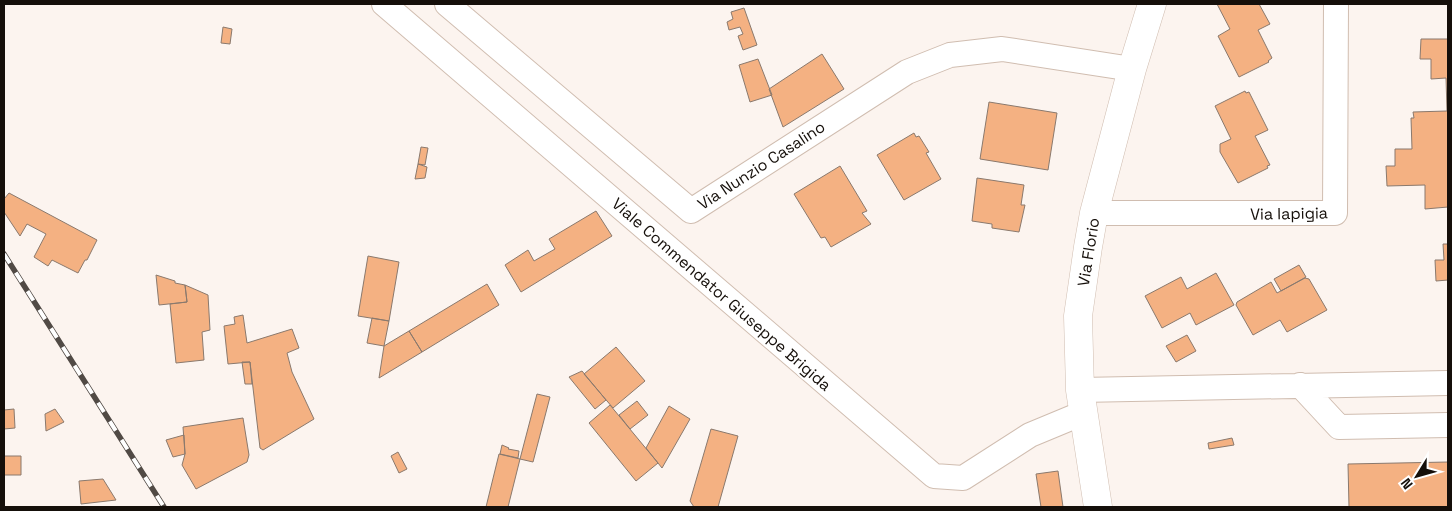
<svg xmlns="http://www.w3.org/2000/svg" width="1452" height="511" font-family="'Space Grotesk',sans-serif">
  <rect width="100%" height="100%" fill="#fcf4ef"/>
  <!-- building -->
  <path fill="#f4b182" stroke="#8a796d" d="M1217,4H1259L1270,24L1258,30L1272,58L1268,61L1269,62L1239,77L1218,36L1230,29Z
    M744,8L757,45L743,50L738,36L743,34L740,27L729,30L727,22L733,19L731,12Z
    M223,27L232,29L230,44L221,43Z
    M1421,39H1448V207L1425,209V185L1387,186L1386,166H1395V149H1412L1411,118H1414L1413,112L1447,111L1446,78L1431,79V59H1420Z
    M822,54L844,89L783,127L769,89Z
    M758,59L772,95L750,102L739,65Z
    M1245,91L1246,93L1249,92L1268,130L1255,136L1270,165L1267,166L1268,168L1238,183L1220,152V144L1231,139L1215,106Z
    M989,102L1057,113L1048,170L980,159Z
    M914,133L916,137L919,136L929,152L926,153L941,179L904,200L877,155Z
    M421,147L428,148L425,165L418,164Z
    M418,164L427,167L425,178L415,179Z
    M840,166L867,211L862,213L871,224L831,247L825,237L821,238L794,194Z
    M977,178L1024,185L1021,205H1025L1019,232L992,228V224L972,221Z
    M9,193L97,240L87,260H85L78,273L52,260L48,266L34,257L46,234L27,224L20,236L4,212V199Z
    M596,211L612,236L521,292L505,265L528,250L534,261L555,249L549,239Z
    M1443,244H1448V280L1436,281L1435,260H1444Z
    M368,256L399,262L389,321L358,316Z
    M1299,265L1306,277L1281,291L1274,279Z
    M1216,273L1234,305L1196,325L1190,313L1162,328L1145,296L1181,277L1187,289Z
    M156,275L175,281V283L185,285L187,302L159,305Z
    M1305,278L1309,279L1327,310L1287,332L1280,320L1253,335L1236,305L1237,302L1271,282L1277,293Z
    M487,284L499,305L422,352L409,331Z
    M185,285L208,295L210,330L202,332L204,360L176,363L170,304L187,302Z
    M243,315L247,343L292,329L299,348L287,353L292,372L314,419L263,450L260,448L250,362L228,364L224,326L235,324L234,317Z
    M372,318L389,321L384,346L367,343Z
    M409,331L422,352L379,378L384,346Z
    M1187,335L1196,351L1176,362L1166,346Z
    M616,347L645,381L613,408L584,374Z
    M242,362H250L252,384H245Z
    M582,371L606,400L595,409L569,377Z
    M537,394L550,397L533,462L520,459Z
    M637,401L648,415L630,429L619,415Z
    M610,405L658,463L636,481L589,423Z
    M669,406L690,419L662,468L646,448Z
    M14,409L15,428L4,429V410Z
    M55,409L64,422L46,431L45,414Z
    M243,418L249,455L247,462L196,489L182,465L185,454L183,427Z
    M711,429L738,436L718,507H694L690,501Z
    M184,435L185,454L173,457L166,440Z
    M1232,438L1234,445L1209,449L1208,443Z
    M502,445L509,448L508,449L519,451L518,458L500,454Z
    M398,452L407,469L399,473L391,456Z
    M499,454L520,459L508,507H486Z
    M4,456H21V475H4Z
    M1448,462V507H1349L1348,464Z
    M1058,471L1063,507H1041L1036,474Z
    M103,479L116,500L81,504L79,481Z"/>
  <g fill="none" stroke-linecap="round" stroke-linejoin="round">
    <!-- minor casing -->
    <g stroke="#d0bdb0" stroke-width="26">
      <path id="minor" d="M384,4L934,476L963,478L1030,435L1083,413
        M447,4L691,211L907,72L950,55L1002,49L1132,69
        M1094,213H1335L1336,4
        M1300,385L1339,427L1448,425
        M1080,390L1448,383"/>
    </g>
    <!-- tertiary casing -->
    <g stroke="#d0bdb0" stroke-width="29">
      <path id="tertiary" d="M1098,507L1080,390L1078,316L1088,247L1094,213L1132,69L1152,4"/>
    </g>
    <!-- minor -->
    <use href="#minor" stroke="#fff" stroke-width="24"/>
    <!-- tertiary -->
    <use href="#tertiary" stroke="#fff" stroke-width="28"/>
    <!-- rail casing -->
    <g stroke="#514a45" stroke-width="5.5">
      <path id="rail" d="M4,254L164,507"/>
    </g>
    <!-- rail -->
    <use href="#rail" stroke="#fff" stroke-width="4" stroke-dasharray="11" stroke-linecap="butt"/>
  </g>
  <g text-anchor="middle" stroke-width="4" stroke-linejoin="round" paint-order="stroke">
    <!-- street labels -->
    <g font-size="16" fill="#150f0a" stroke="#fff">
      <text transform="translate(761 165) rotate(-33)" y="6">Via Nunzio Casalino</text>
      <text transform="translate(1289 213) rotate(-1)" y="6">Via Iapigia</text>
      <text transform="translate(1088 252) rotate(-81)" y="6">Via Florio</text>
      <text transform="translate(722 294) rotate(41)" y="6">Viale Commendator Giuseppe Brigida</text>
    </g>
  </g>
  <!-- border -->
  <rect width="1452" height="511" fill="none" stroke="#150f0a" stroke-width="10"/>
  <!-- north arrow -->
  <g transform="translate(1417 476) rotate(233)" stroke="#ffffff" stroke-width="4" paint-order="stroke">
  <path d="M0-4L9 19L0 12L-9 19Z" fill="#150f0a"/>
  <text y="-8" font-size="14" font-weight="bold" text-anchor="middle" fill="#150f0a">N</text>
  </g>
</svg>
